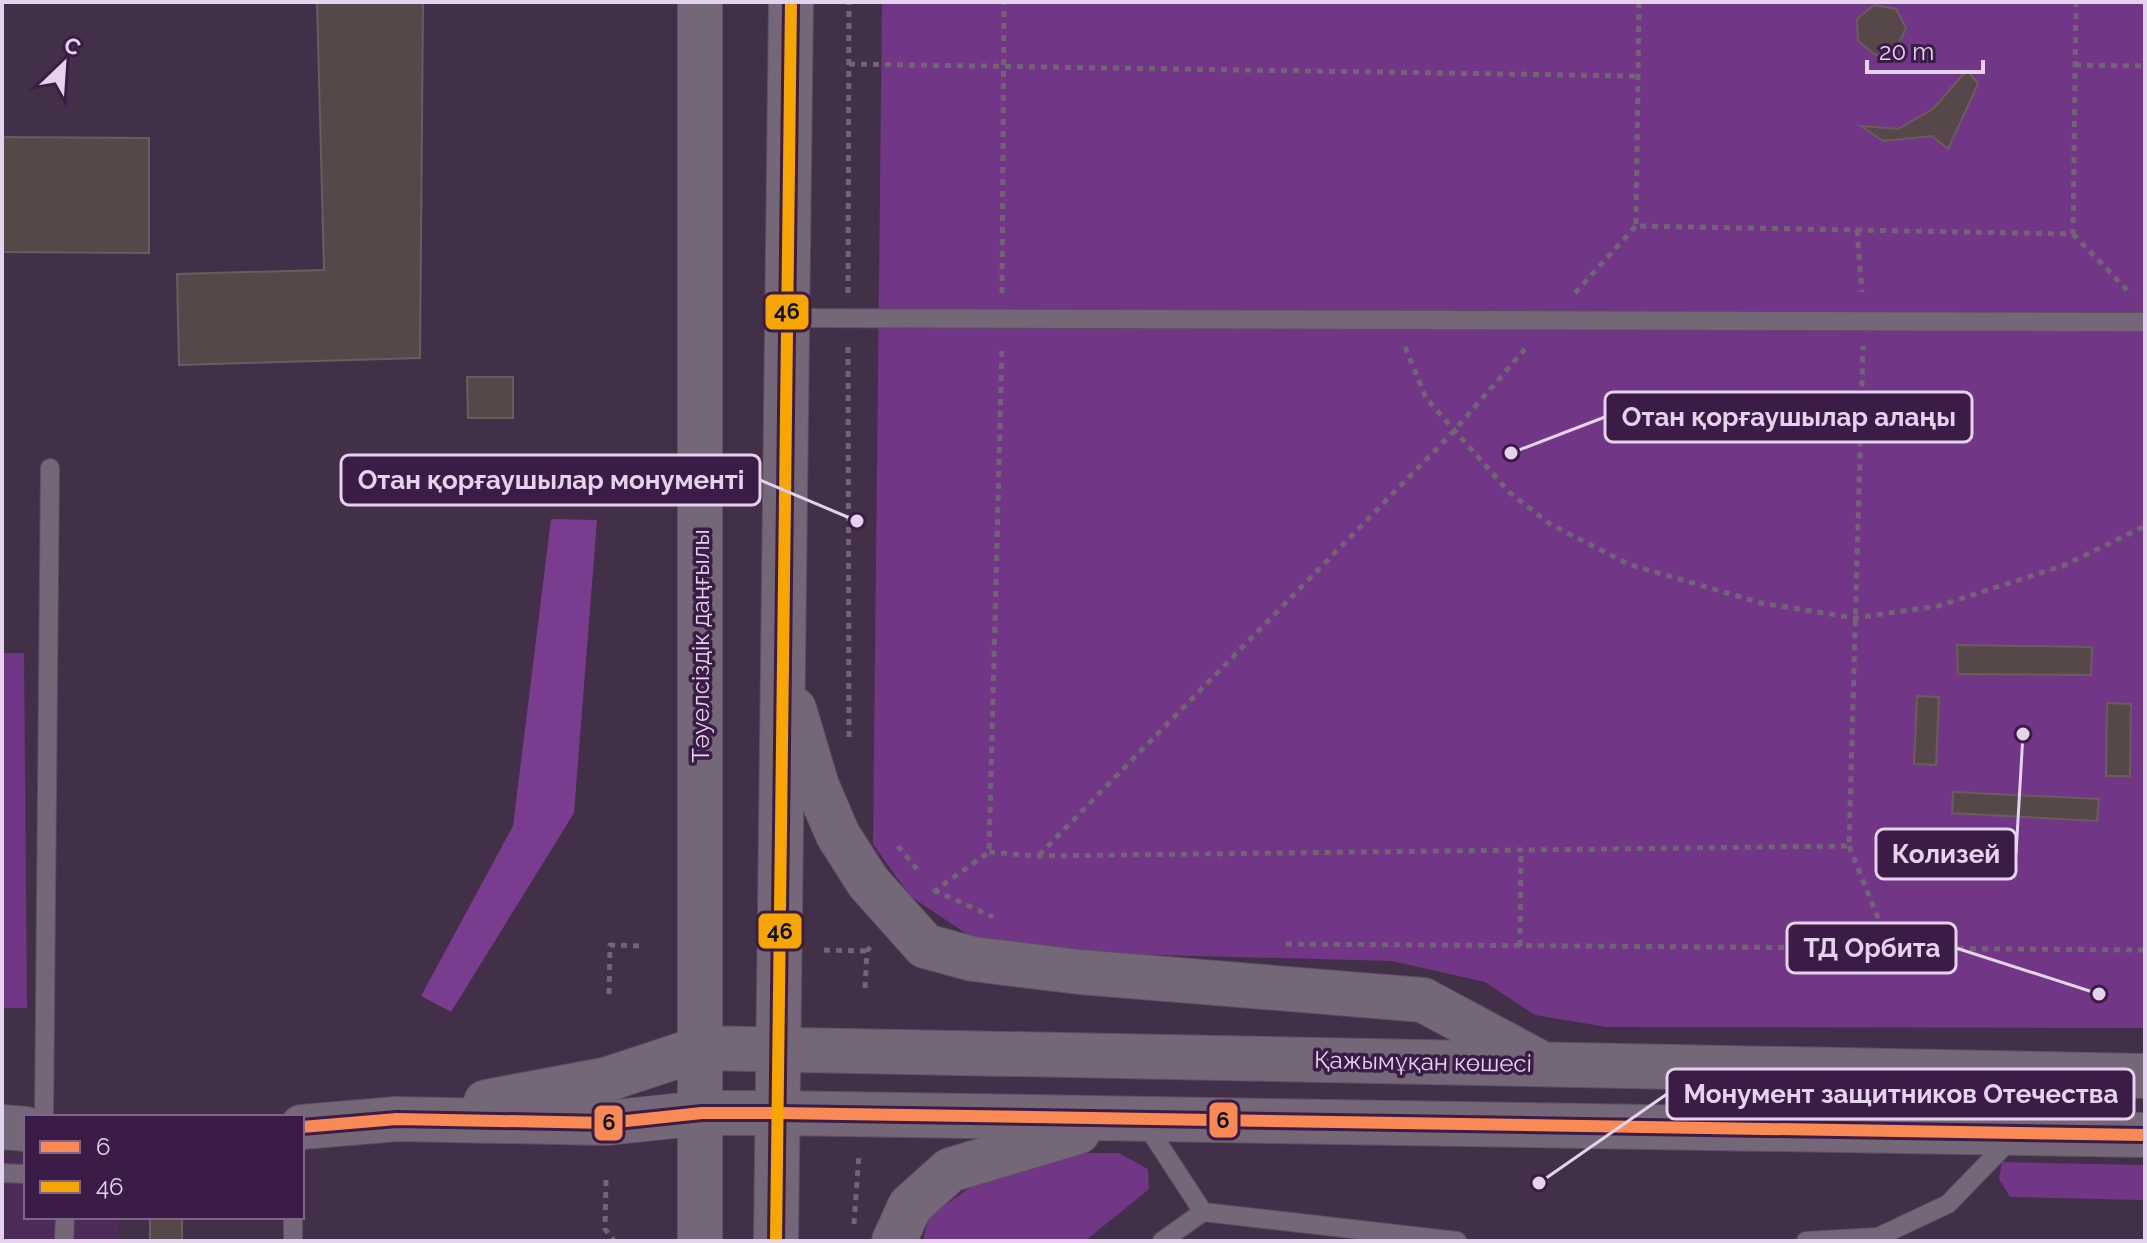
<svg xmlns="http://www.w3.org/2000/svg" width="2147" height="1243" font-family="Raleway,sans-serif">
  <rect width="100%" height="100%" fill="#413047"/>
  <!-- built -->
  <path fill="#4c2b58" d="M2,1158H26V1217H117L118,1241H2Z"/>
  <!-- green -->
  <path fill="#723687" d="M882,2H2145V1028L1607,1027L1535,1015L1485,982L1392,961L1046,952L976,940L910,896L873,844Z
    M2,653H24L27,1008H2Z
    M1058,1153H1119L1148,1169L1149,1189L1085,1241H923L929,1217L997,1168Z
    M2002,1162L2145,1165V1200L2010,1197L1999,1179Z"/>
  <!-- forest -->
  <path fill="#7a3c8f" d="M551,519L597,520L574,813L451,1012L421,996L513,826Z"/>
  <!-- building -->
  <path fill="#564848" stroke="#6b5d5d" stroke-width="2" d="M317,2H423L420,358L179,365L177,274L324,270Z
    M1874,5L1896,9L1906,28L1897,48L1876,55L1858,41L1857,19Z
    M1967,70L1978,84L1948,149L1932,136L1883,141L1861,126L1898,129L1933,109Z
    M2,137L149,138V253L2,252Z
    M467,377H513V418H468Z
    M1957,645L2092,647L2091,675L1958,674Z
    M1917,696L1939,697L1936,765L1914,764Z
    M2107,703L2131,704L2130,776H2106Z
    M1953,792L2099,799L2097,821L1952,813Z
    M150,1217H182V1241H150Z"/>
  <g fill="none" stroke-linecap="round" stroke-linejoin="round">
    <!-- lane casing -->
    <g stroke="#5d4e62" stroke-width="20">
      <path id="lane" d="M788,318L2145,322
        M44,1117L50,468
        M1143,1120L1203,1212
        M2,1173L26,1174
        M293,1217V1241
        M64,1241L65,1217
        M1162,1241L1203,1212L1457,1241
        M1806,1241L1878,1237L1948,1204L2012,1138"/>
    </g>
    <!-- secondary casing -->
    <g stroke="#5d4e62" stroke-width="46">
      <path id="secondary" d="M794,709L817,786L838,835L868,882L925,946L973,959L1080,972L1423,1000L1535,1060
        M486,1102L608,1079L702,1048L2145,1076
        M2,1127L26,1129
        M302,1127L397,1119L607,1123L702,1113H778L2145,1135
        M700,1241V2
        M776,1241L791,2
        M894,1241L910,1206L950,1170L1078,1132"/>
    </g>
    <!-- path -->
    <path stroke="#716475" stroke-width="5" stroke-dasharray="6 6" stroke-linecap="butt" d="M1639,2L1636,226L2073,234L2076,2
      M849,64L1638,76
      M2075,65L2145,66
      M1857,230L1862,292
      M2073,234L2130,293
      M848,293L849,2
      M1002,293L1004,2
      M1575,293L1636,226
      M848,347L849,741
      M1405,347L1426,398L1509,492L1550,524L1628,564L1761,603L1855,618L1938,606L2065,565L2145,526
      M898,846L920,873
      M1849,846L1890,948
      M989,852L1038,856L1849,846L1863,346
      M1039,855L1454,431L1525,349
      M934,890L993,917
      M933,892L989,852L1002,347
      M1286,944L2145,950
      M1520,946L1521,850
      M824,950L867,951
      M865,988L867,951L872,945
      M609,994L610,945L641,946
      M606,1180L605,1229L614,1241
      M854,1224L859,1154"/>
    <!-- lane -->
    <use href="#lane" stroke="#746778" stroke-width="18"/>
    <!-- secondary -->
    <use href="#secondary" stroke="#746778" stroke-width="44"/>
    <!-- bus-1 casing -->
    <g stroke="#3b1c46" stroke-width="18">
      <path id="bus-1" d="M302,1127L397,1119L607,1123L702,1113H778L2145,1135"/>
    </g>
    <!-- bus-2 casing -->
    <g stroke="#3b1c46" stroke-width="18">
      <path id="bus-2" d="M776,1241L791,2"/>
    </g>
    <!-- bus-1 -->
    <use href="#bus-1" stroke="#f98a56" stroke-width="12"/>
    <!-- bus-2 -->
    <use href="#bus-2" stroke="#f7a600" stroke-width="12"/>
  </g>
  <g text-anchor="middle" stroke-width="7" stroke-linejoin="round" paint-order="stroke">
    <!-- street labels -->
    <g font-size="24" fill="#e5d2ec" stroke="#3b1c46">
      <text transform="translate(701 646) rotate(-90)" y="8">Тәуелсіздік даңғылы</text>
      <text transform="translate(1423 1062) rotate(1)" y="8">Қажымұқан көшесі</text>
    </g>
  </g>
  <!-- callouts -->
  <path fill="none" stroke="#e5d2ec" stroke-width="3" d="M1511 453L1605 417M857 521L760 480M2023 734L2016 854M2099 994L1956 948M1539 1183L1667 1094"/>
  <g fill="#e5d2ec" stroke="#3b1c46" stroke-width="3">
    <circle cx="1511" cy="453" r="8"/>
    <circle cx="857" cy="521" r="8"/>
    <circle cx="2023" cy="734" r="8"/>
    <circle cx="2099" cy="994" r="8"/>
    <circle cx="1539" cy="1183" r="8"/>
  </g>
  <g fill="#3b1c46" stroke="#e5d2ec" stroke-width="3">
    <rect x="1605" y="392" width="367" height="50" rx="8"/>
    <rect x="341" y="455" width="419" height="50" rx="8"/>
    <rect x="1876" y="829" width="140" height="50" rx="8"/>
    <rect x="1787" y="923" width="169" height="50" rx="8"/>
    <rect x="1667" y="1069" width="467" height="50" rx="8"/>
  </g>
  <g font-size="26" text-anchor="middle" font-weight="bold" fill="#e5d2ec">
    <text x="1789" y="426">Отан қорғаушылар алаңы</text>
    <text x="551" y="489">Отан қорғаушылар монументі</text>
    <text x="1946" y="863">Колизей</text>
    <text x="1872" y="957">ТД Орбита</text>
    <text x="1901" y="1103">Монумент защитников Отечества</text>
  </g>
  <g stroke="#3b1c46" stroke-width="3">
    <rect x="764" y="293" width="46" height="38" rx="8" fill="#f7a600"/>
    <rect x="757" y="912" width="46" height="38" rx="8" fill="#f7a600"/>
    <rect x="1208" y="1101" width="31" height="38" rx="8" fill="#f98a56"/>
    <rect x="593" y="1104" width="31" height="38" rx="8" fill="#f98a56"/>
  </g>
  <g font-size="22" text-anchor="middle" font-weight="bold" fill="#111">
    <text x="787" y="319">46</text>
    <text x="780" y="939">46</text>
    <text x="1223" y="1128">6</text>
    <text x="609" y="1130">6</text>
  </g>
  <!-- border -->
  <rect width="2147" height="1243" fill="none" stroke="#e5d2ec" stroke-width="8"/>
  <!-- legend -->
  <rect x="24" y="1115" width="280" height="104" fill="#3b1c46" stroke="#7f6588" stroke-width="2"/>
  <rect x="40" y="1141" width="40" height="12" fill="#f98a56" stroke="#7f6588" stroke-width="2"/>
  <text x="96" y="1155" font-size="24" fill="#e5d2ec">6</text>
  <rect x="40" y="1181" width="40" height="12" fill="#f7a600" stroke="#7f6588" stroke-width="2"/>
  <text x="96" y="1195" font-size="24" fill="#e5d2ec">46</text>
  <!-- north arrow -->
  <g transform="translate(64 64) rotate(25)" stroke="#3b1c46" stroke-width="6" paint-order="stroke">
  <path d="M0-6L14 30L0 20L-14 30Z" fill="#e5d2ec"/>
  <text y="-12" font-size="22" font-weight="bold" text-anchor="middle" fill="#e5d2ec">С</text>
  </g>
  <!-- scale -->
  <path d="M1867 60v12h116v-12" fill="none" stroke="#e5d2ec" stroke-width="4"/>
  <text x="1879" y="60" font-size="24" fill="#e5d2ec" stroke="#3b1c46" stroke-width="6" paint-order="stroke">20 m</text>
</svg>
